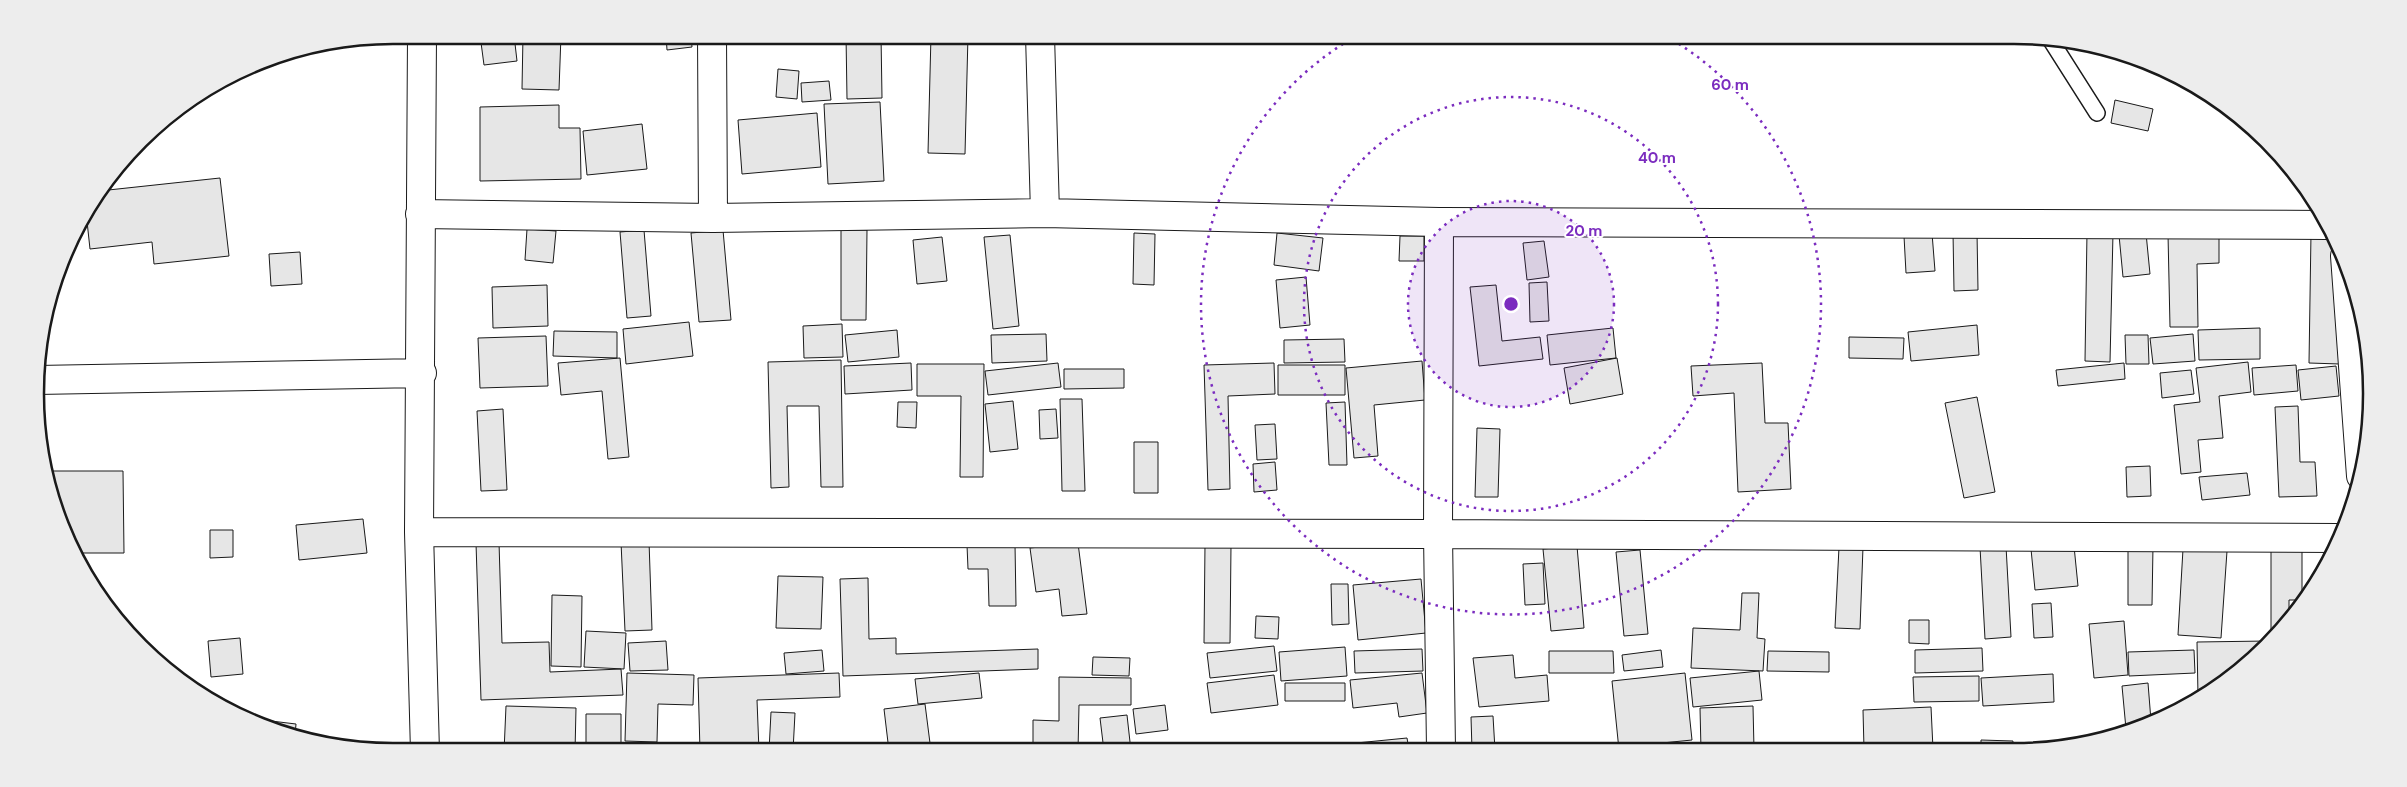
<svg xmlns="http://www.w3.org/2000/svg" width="2407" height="787" font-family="'DM Sans',sans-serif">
  <rect width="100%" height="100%" fill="#fff"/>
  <!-- building -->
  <path fill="#e6e6e6" stroke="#1a1a1a" d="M480,35H514L517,61L484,65Z
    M523,35H561L559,90L522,89Z
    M666,35H691L692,47L667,50Z
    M846,35H881L882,98L847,99Z
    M931,35H968L965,154L928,153Z
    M778,69L799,71L797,99L776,97Z
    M829,81L831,100L802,102L801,83Z
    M2115,100L2153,109L2148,131L2111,123Z
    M880,102L884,181L828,184L824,104Z
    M559,105V128H580L581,179L480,181V107Z
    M817,113L821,167L742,174L738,120Z
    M642,124L647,169L587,175L583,131Z
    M220,178L229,256L154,264L152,242L90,249L86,212L99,191Z
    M527,229L556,231L553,263L525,260Z
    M644,230L651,316L627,318L620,232Z
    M723,230L731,320L699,322L691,233Z
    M841,230H867L866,320H841Z
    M1953,232H1977L1978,290L1954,291Z
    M2087,232L2113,233L2110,362L2085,361Z
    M1134,233L1155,234L1154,285L1133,284Z
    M1277,233L1323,238L1319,271L1274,265Z
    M1932,233L1935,271L1906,273L1904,236Z
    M2146,233L2150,274L2123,277L2119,235Z
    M2219,233V263L2197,264L2198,327H2170L2168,234Z
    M2311,233H2332L2341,250L2340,364L2309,363Z
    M1010,235L1019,326L993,329L984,237Z
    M1400,236H1424V261H1399Z
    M942,237L947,281L917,284L913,240Z
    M1544,241L1549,277L1527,280L1523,243Z
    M300,252L302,284L271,286L269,254Z
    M1306,277L1310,325L1280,328L1276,280Z
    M1547,282L1549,321L1530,322L1529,283Z
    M547,285L548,326L493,328L492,287Z
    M1496,285L1502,341L1540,337L1543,359L1479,366L1470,287Z
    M689,322L693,356L626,364L623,329Z
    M842,324L843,357L804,358L803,326Z
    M1977,325L1979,355L1911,361L1908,332Z
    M1613,328L1616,358L1550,365L1547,335Z
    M2260,328V359L2199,360L2198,330Z
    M897,330L899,357L848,362L845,335Z
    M554,331L617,332V358L553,356Z
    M1046,334L1047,361L992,363L991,335Z
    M2193,334L2195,361L2153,364L2150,338Z
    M2125,335H2148L2149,364H2126Z
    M546,336L548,386L480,388L478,338Z
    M1849,337L1904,338L1903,359L1849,358Z
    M1344,339L1345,362L1284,363V340Z
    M620,358L629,457L608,459L602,391L561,395L558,363Z
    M1617,358L1623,394L1570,404L1564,368Z
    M841,360L843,487H821L819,406H787L789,487L771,488L768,362Z
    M1422,361L1425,400L1374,405L1378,456L1354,458L1346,368Z
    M2248,362L2251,392L2219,396L2223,438L2198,440L2201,472L2181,474L2174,405L2200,402L2196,368Z
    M911,363L912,390L845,394L844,366Z
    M1058,363L1061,387L988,395L985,371Z
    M1274,363L1275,394L1228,396L1230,489L1208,490L1204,365Z
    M1762,363L1765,423H1788L1791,489L1738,492L1734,393L1693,396L1691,366Z
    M2124,363L2125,379L2058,386L2056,370Z
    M917,364H984L983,477H960L961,396H917Z
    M1278,365H1345V395H1278Z
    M2296,365L2298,391L2254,395L2252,368Z
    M2336,366L2339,396L2301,400L2298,370Z
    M1064,369H1124V388L1064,389Z
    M2191,370L2194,394L2162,398L2160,373Z
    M1977,397L1995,492L1964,498L1945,403Z
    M1060,399H1082L1085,491H1062Z
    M1013,401L1018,449L990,452L985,404Z
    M898,402H917L916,428L897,427Z
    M1345,402L1347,465H1329L1326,403Z
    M2298,406L2300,462H2315L2317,496L2279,497L2275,407Z
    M503,409L507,490L481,491L477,411Z
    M1056,409L1058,438L1040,439L1039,410Z
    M1275,424L1277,459L1257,460L1255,425Z
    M1477,428L1500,429L1498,497H1475Z
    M1134,442H1158V493H1134Z
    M1275,462L1277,490L1254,492L1253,464Z
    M2150,466L2151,496L2127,497L2126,467Z
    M45,471H123L124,553H78L47,486Z
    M2247,473L2250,495L2202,500L2199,477Z
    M363,519L367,553L299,560L296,525Z
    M210,530H233V557L210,558Z
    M649,541L652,630L625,631L621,542Z
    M499,542L502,643L549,642L550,672L621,669L623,695L481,700L476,543Z
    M1078,543L1087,614L1062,616L1059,589L1036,592L1030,548Z
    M1015,544L1016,606H989L988,569H968L967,545Z
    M1205,544L1231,545L1230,643H1204Z
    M2271,545H2302V600H2289V619L2278,633H2271Z
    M1577,546L1584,628L1551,631L1543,549Z
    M2006,546L2011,637L1985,639L1980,547Z
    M2074,546L2078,586L2035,590L2031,549Z
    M2128,546H2153L2152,605H2128Z
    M1839,547H1863L1860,629L1835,628Z
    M2183,549L2227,551L2221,638L2178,635Z
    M1640,550L1648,634L1624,636L1616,552Z
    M1543,563L1545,604L1525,605L1523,564Z
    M778,576L823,577L821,629L776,628Z
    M868,578L869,639L896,638V654L1038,649V669L843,676L840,579Z
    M1421,579L1426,633L1358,640L1353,585Z
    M1331,584H1348L1349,624L1332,625Z
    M1742,593H1759L1757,638L1765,639L1763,671L1691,668L1693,628L1740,630Z
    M552,595L582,596L581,667L551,666Z
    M2051,603L2053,637L2034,638L2032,604Z
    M1256,616L1279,617L1278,639L1255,638Z
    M1909,620H1929V644L1909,643Z
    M2124,621L2128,675L2094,678L2089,624Z
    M586,631L626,633L624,669L584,667Z
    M240,638L243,674L211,677L208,641Z
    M666,641L668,670L630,671L628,643Z
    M2267,641V647L2198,696L2197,642Z
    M1274,646L1277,671L1210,678L1207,653Z
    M1345,647L1347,676L1281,681L1279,652Z
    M1982,648L1983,671L1915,673V650Z
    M1422,649L1423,671L1355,673L1354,651Z
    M822,650L824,671L786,674L784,653Z
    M1661,650L1663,667L1624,671L1622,655Z
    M2194,650L2195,673L2129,676L2128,652Z
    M1549,651H1613L1614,673H1549Z
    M1768,651L1829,652V672L1767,671Z
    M1513,655L1515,678L1547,675L1549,701L1479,707L1473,658Z
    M1093,657L1130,658L1129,676L1092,675Z
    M1759,671L1762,700L1693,707L1690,678Z
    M627,673L694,675L693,705L658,704L657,742L625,741Z
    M839,673L840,697L757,700L759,751H700L698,678Z
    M979,673L982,698L918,704L915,679Z
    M1422,673L1427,713L1399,717L1397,703L1353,708L1350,680Z
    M1685,673L1692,740L1652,744V750H1619L1612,681Z
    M2053,674L2054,702L1983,706L1981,678Z
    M1274,675L1278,705L1211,713L1207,683Z
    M1979,676V701L1914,702L1913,677Z
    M1059,677L1131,678V705H1079L1078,751H1033V720L1059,721Z
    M1285,683H1345V701H1285Z
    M2148,683L2151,721L2126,729L2122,686Z
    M925,704L931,751H889L884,709Z
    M1165,705L1168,730L1136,734L1133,709Z
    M506,706L576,708L575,752H504Z
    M1753,706L1754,749L1701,750L1700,708Z
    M1931,707L1933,749H1864L1863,710Z
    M771,712L795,713L793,751H769Z
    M586,714H621V751L586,752Z
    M1127,715L1131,751H1104L1100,718Z
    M1493,716L1495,750H1472L1471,717Z
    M271,721L296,724L295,736L271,729Z
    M1407,738L1409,750H1347L1346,744Z
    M1981,740L2013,741L2012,749H1981Z
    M624,746H656V752H624Z
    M865,746L866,751H841V747Z"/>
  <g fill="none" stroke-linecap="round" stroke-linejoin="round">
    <!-- lane casing -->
    <g stroke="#1a1a1a" stroke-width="18">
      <path id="lane" d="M2050,39L2097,113"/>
    </g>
    <!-- street casing -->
    <g stroke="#1a1a1a" stroke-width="30">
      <path id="street" d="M422,35L419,532L425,752
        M712,35L713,218
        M1040,35L1045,213
        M420,214L713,218L1045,213L1439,222L2328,225
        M1439,222L1438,534L1441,750
        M2345,256L2361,476
        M37,380L422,373
        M419,532L1438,534L2337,538"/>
    </g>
    <!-- lane -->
    <use href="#lane" stroke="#fff" stroke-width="15"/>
    <!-- street -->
    <use href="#street" stroke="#fff" stroke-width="28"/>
  </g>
  <!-- distance rings -->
  <circle cx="1511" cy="304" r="103" fill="#7b2cbf" fill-opacity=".12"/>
  <g fill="none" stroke="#7b2cbf" stroke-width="2.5" stroke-dasharray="2.5 5">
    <circle cx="1511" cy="304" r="103"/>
    <circle cx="1511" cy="304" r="207"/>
    <path d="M1666 36A310 310 0 1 1 1356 36"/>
  </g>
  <!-- crop -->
  <path d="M0 0H2407V787H0ZM393 44H2014A349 349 0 0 1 2363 393V394A349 349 0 0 1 2014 743H393A349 349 0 0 1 44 394V393A349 349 0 0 1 393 44Z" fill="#ededed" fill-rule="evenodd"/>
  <path fill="none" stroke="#1a1a1a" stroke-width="2.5" d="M393 44H2014A349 349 0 0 1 2363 393V394A349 349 0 0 1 2014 743H393A349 349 0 0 1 44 394V393A349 349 0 0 1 393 44Z"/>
  <circle cx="1511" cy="304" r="8" fill="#7b2cbf" stroke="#fff" stroke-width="2.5"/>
  <g font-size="15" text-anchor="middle" font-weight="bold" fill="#7b2cbf" stroke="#fff" stroke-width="4" stroke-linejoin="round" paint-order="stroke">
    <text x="1730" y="90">60 m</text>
    <text x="1657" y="163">40 m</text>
    <text x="1584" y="236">20 m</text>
  </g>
</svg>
